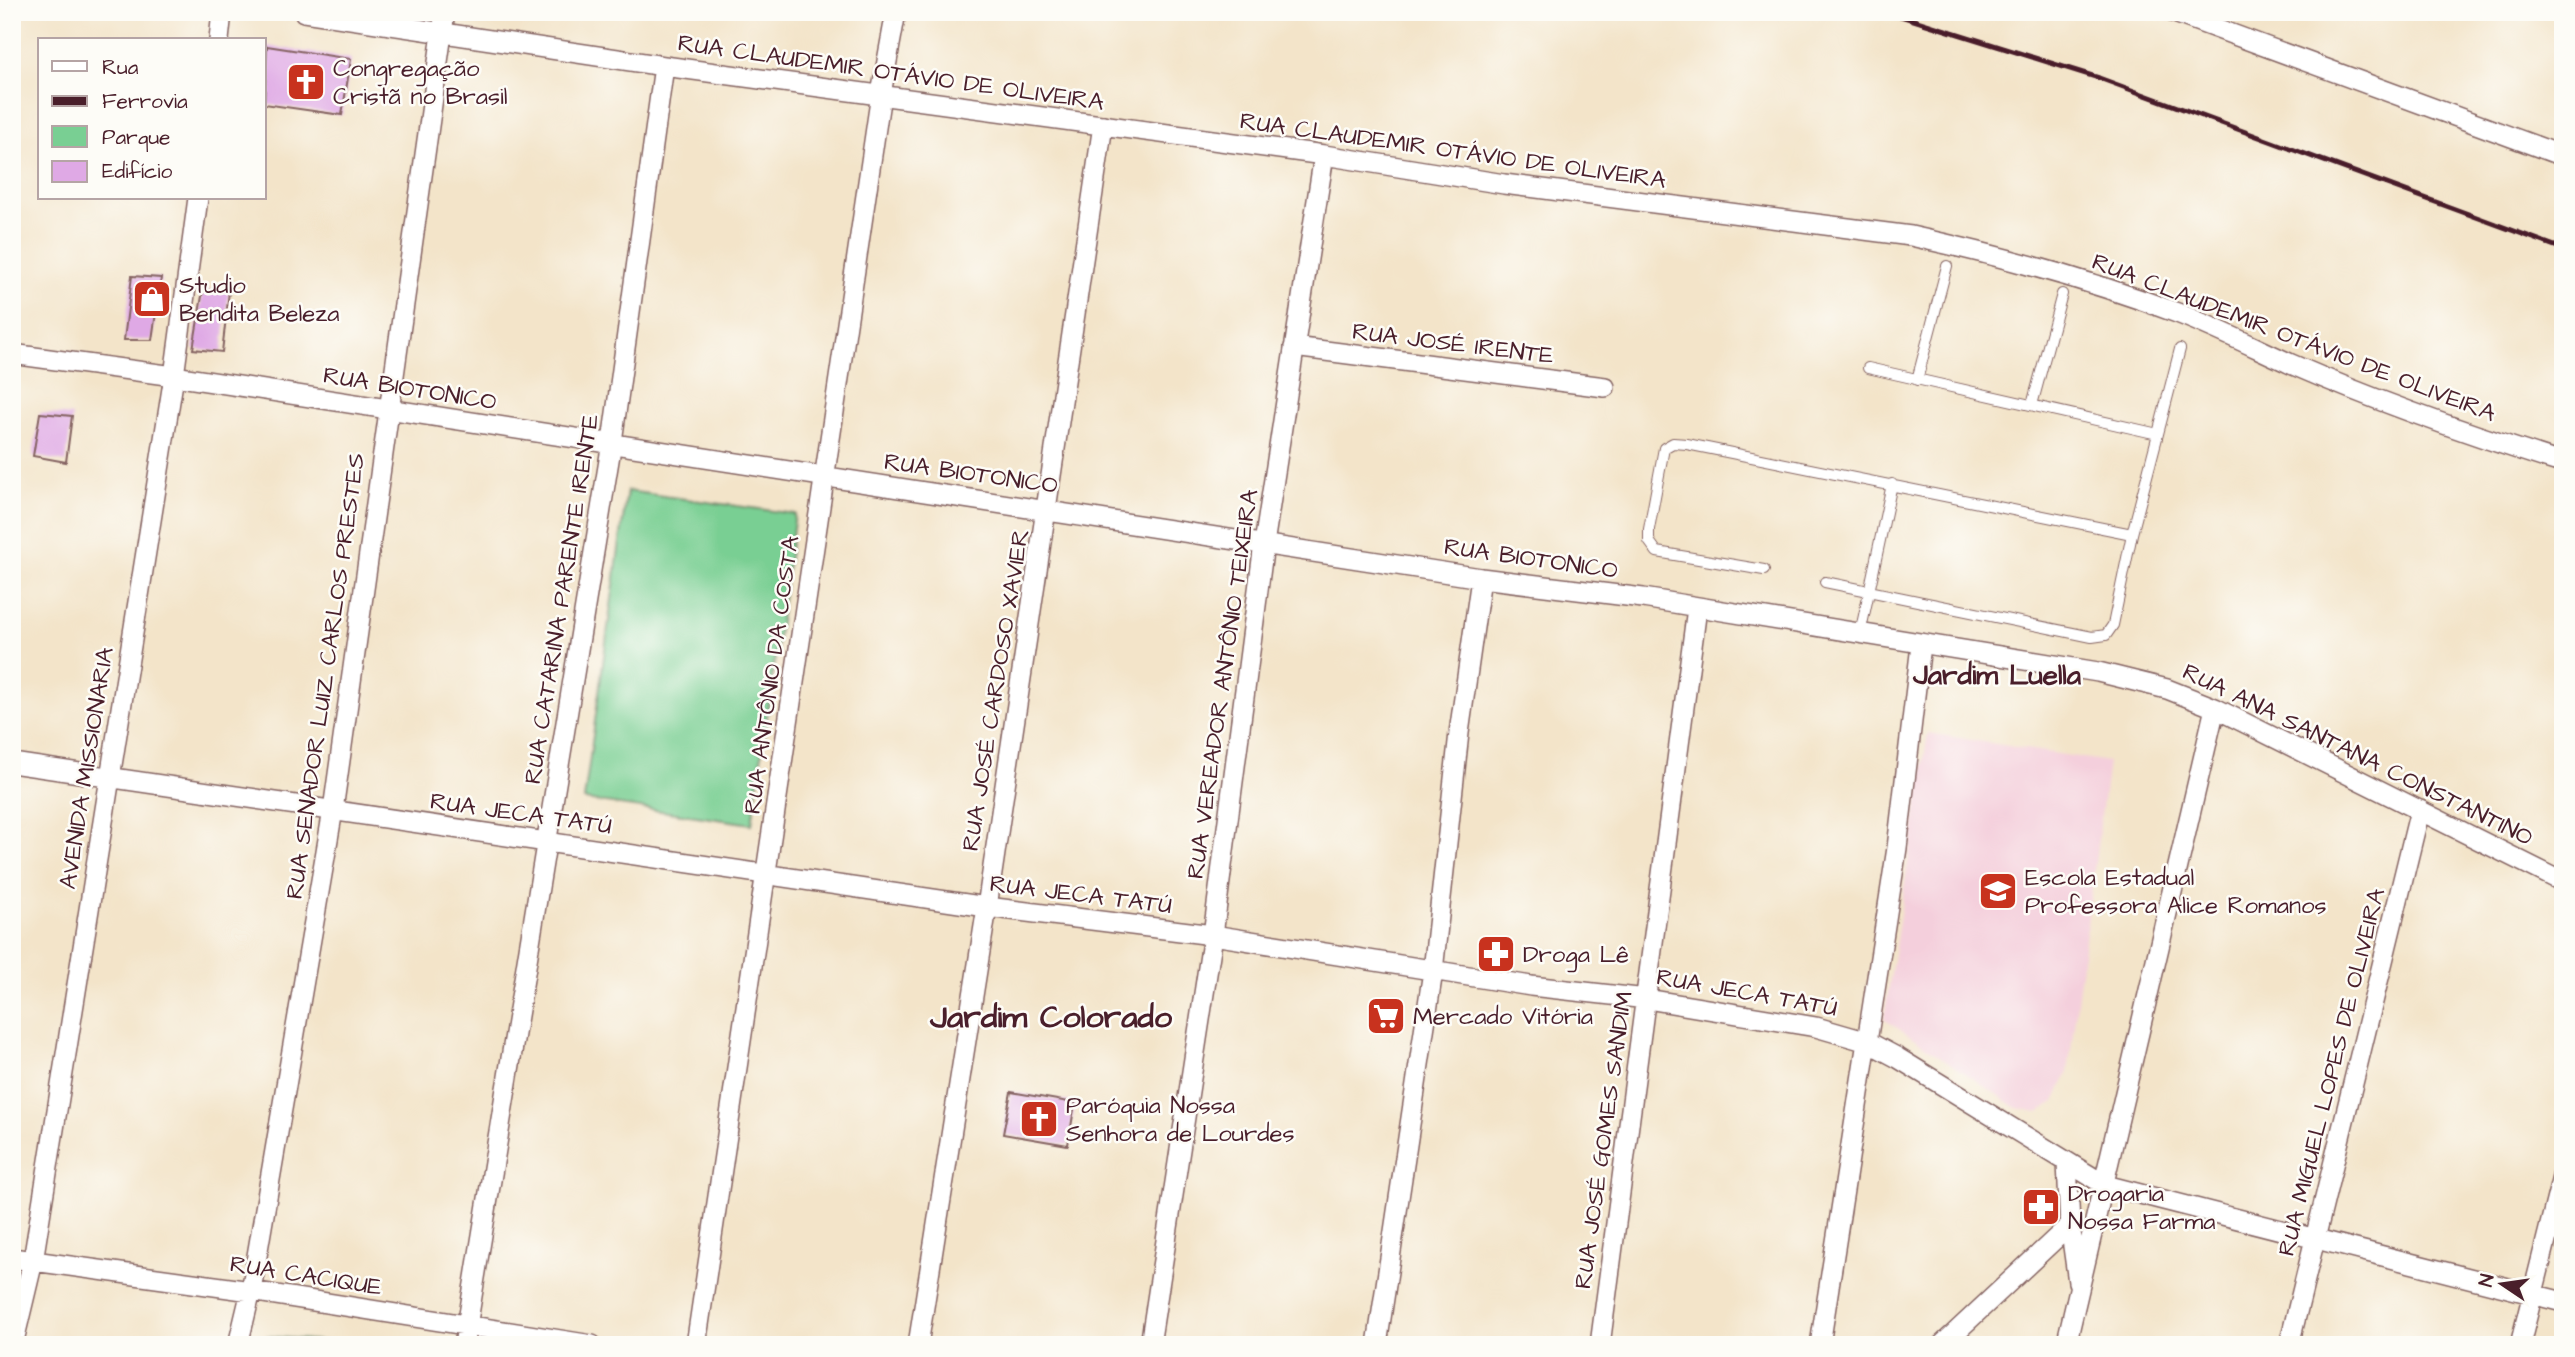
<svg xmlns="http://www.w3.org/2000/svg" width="2575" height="1357" font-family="'Architects Daughter',sans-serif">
  <rect width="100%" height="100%" fill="#fdfcf7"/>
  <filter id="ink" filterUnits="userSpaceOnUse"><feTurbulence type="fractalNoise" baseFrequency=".0143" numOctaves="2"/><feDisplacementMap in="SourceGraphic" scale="14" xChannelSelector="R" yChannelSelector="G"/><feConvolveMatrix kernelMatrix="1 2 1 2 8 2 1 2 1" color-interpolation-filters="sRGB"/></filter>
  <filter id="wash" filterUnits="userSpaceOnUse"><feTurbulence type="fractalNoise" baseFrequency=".00686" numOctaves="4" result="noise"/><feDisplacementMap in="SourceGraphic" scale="28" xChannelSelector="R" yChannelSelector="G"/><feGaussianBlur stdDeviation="1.57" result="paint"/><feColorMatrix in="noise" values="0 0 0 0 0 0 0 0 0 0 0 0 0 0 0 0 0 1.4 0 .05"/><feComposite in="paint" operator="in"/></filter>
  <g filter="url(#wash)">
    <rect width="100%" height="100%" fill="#f3e4c9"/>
    <!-- built -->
    <path fill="#f4cfdc" d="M1928,733L2108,762L2068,1072L2055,1102L2038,1112L2017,1108L1884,1019Z"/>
    <!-- green -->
    <path fill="#79cf93" stroke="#62775f" stroke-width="2" d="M627,491L795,514L752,824L584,800Z
      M267,1336L362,1345H260Z"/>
    <g id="blocks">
      <!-- building -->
      <path fill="#dfa9e5" d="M267,46L351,59L342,115L264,104Z
        M132,276L161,278L152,340H124Z
        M203,290L229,291L222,352L193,349Z
        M40,413L72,416L66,462L33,456Z
        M1011,1092L1075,1103L1068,1145L1003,1134Z"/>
    </g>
  </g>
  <g filter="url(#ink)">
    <use href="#blocks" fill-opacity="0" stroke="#856462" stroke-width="2"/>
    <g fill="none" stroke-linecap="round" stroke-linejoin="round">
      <!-- lane casing -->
      <g stroke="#856462" stroke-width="12">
        <path id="lane" d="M1868,368L2158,434
          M1917,380L1947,266
          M2032,405L2062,294
          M2132,534L2180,349
          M1764,570L1657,552L1649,541V529L1664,448L1673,443L1687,444L2132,534L2113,625L2106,635L2092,637L1825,582
          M1860,634L1892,484"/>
      </g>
      <!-- street casing -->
      <g stroke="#856462" stroke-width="22">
        <path id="street" d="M304,12L664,66L1324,155L1504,184L1911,236C2002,256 2093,281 2180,314C2218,329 2254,347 2291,364C2376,401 2466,433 2555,461L2563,460
          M2172,12L2563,156
          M219,40L222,12
          M1294,347L1605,387
          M12,354L174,376L1481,578L1643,598L2098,672L2167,689L2215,708L2563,882
          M12,763L987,907L1213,935L1531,986L1647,999L1816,1027L1868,1042L1898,1058L2105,1185L2563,1302
          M2067,1163L2070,1225L2078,1282
          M12,1258L251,1291L592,1345
          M13,1345L33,1261L174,376L198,198
          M238,1345L251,1291L333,810L445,12
          M464,1345L612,442L664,66
          M696,1345L881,94L896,12
          M918,1345L987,907L1103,125
          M1150,1345L1213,935L1264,544L1324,155
          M1377,1345L1433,971L1459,733L1481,578
          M1600,1345L1697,608
          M1820,1345L1897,848L1921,645
          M1942,1345L2070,1225
          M2066,1345L2215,708
          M2289,1345L2420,810
          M2520,1345L2563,1173"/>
      </g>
      <!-- lane -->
      <use href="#lane" stroke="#fff" stroke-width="10"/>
      <!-- street -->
      <use href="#street" stroke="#fff" stroke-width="19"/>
      <!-- rail -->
      <path stroke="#4a1f2b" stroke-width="5" d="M1888,12L2099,78L2563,249"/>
    </g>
  </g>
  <!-- icons -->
  <defs>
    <g id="church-square" transform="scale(2.0125)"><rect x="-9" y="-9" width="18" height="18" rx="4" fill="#c8321e" stroke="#fdfcf7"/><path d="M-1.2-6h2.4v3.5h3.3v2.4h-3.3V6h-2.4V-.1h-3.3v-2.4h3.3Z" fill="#fff"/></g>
    <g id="shop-square" transform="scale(2.0125)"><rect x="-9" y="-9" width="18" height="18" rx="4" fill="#c8321e" stroke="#fdfcf7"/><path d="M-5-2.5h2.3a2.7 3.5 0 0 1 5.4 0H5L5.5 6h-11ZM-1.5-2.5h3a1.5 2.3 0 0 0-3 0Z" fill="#fff"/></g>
    <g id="school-square" transform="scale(2.0125)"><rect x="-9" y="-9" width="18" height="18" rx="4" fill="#c8321e" stroke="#fdfcf7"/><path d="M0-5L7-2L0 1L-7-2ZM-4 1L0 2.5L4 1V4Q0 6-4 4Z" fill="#fff"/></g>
    <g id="pharmacy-square" transform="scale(2.0125)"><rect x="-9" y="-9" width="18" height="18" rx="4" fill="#c8321e" stroke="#fdfcf7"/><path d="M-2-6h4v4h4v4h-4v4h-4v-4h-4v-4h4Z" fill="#fff"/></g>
    <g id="supermarket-square" transform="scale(2.0125)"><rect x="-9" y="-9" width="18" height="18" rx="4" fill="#c8321e" stroke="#fdfcf7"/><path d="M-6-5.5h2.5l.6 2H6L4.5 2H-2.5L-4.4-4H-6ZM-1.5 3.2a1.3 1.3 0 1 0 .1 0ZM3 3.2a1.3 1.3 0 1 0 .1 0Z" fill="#fff"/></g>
  </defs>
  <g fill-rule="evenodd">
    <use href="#church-square" x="306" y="82"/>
    <use href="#shop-square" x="152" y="299"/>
    <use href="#school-square" x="1998" y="891"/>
    <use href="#pharmacy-square" x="1496" y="954"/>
    <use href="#supermarket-square" x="1386" y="1016"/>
    <use href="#church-square" x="1039" y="1119"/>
    <use href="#pharmacy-square" x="2041" y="1207"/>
  </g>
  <g text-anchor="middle" stroke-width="5" stroke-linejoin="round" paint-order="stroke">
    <!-- poi labels -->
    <g font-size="24" fill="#4a1f2b" stroke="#fdfcf7" text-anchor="start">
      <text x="333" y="76">Congregação<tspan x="333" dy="28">Cristã no Brasil</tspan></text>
      <text x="179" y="293">Studio<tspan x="179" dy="28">Bendita Beleza</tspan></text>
      <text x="2025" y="885">Escola Estadual<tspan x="2025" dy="28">Professora Alice Romanos</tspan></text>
      <text x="1523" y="962">Droga Lê</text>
      <text x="1413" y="1024">Mercado Vitória</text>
      <text x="1066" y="1113">Paróquia Nossa<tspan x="1066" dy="28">Senhora de Lourdes</tspan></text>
      <text x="2068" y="1201">Drogaria<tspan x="2068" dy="28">Nossa Farma</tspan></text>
    </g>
    <!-- street labels -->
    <g font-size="24" fill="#4a1f2b" stroke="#fdfcf7">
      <text transform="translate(891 72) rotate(8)" y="8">RUA CLAUDEMIR OTÁVIO DE OLIVEIRA</text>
      <text transform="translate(1453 150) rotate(8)" y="8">RUA CLAUDEMIR OTÁVIO DE OLIVEIRA</text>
      <text transform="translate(2294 337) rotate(21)" y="8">RUA CLAUDEMIR OTÁVIO DE OLIVEIRA</text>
      <text transform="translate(1453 343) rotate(7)" y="8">RUA JOSÉ IRENTE</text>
      <text transform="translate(410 388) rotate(9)" y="8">RUA BIOTONICO</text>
      <text transform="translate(971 473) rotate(8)" y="8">RUA BIOTONICO</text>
      <text transform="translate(1531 558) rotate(8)" y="8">RUA BIOTONICO</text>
      <text transform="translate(561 599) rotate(-81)" y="8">RUA CATARINA PARENTE IRENTE</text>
      <text transform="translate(771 675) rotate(-82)" y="8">RUA ANTÔNIO DA COSTA</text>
      <text transform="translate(325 676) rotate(-82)" y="8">RUA SENADOR LUIZ CARLOS PRESTES</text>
      <text transform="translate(1222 684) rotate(-82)" y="8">RUA VEREADOR ANTÔNIO TEIXEIRA</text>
      <text transform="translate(995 690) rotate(-81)" y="8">RUA JOSÉ CARDOSO XAVIER</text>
      <text transform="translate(2358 754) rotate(26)" y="8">RUA ANA SANTANA CONSTANTINO</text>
      <text transform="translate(86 768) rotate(-81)" y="8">AVENIDA MISSIONARIA</text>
      <text transform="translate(521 813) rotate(8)" y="8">RUA JECA TATÚ</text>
      <text transform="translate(1081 894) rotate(7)" y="8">RUA JECA TATÚ</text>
      <text transform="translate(1747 992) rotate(10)" y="8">RUA JECA TATÚ</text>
      <text transform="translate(2331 1072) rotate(-76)" y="8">RUA MIGUEL LOPES DE OLIVEIRA</text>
      <text transform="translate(1603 1140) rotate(-82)" y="8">RUA JOSÉ GOMES SANDIM</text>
      <text transform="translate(306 1275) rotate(9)" y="8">RUA CACIQUE</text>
    </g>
    <!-- quarter labels -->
    <g font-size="28" font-weight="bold" fill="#4a1f2b" stroke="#fdfcf7">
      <text x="1997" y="684">Jardim Luella</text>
    </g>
    <!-- district labels -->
    <g font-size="32" font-weight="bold" fill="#4a1f2b" stroke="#fdfcf7">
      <text x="1051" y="1027">Jardim Colorado</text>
    </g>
  </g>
  <!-- margin -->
  <rect width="2575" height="1357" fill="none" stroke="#fdfcf7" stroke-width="42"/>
  <!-- legend -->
  <rect x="38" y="38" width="228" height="161" fill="#fdfcf7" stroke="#b5a4a5" stroke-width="2"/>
  <rect x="52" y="61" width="35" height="10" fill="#ffffff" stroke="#b5a4a5" stroke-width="2"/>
  <text x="102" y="74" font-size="21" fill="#4a1f2b">Rua</text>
  <rect x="52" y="96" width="35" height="10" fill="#4a1f2b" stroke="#b5a4a5" stroke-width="2"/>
  <text x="102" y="108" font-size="21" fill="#4a1f2b">Ferrovia</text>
  <rect x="52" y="126" width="35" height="21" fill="#79cf93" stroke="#b5a4a5" stroke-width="2"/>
  <text x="102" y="144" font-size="21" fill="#4a1f2b">Parque</text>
  <rect x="52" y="161" width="35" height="21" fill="#dfa9e5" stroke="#b5a4a5" stroke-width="2"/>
  <text x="102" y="178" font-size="21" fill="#4a1f2b">Edifício</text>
  <!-- north arrow -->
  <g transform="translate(2502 1284) rotate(283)" stroke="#fdfcf7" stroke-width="5" paint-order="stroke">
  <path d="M0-5L12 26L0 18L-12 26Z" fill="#4a1f2b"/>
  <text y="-10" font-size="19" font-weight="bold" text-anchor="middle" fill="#4a1f2b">N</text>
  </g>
</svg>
